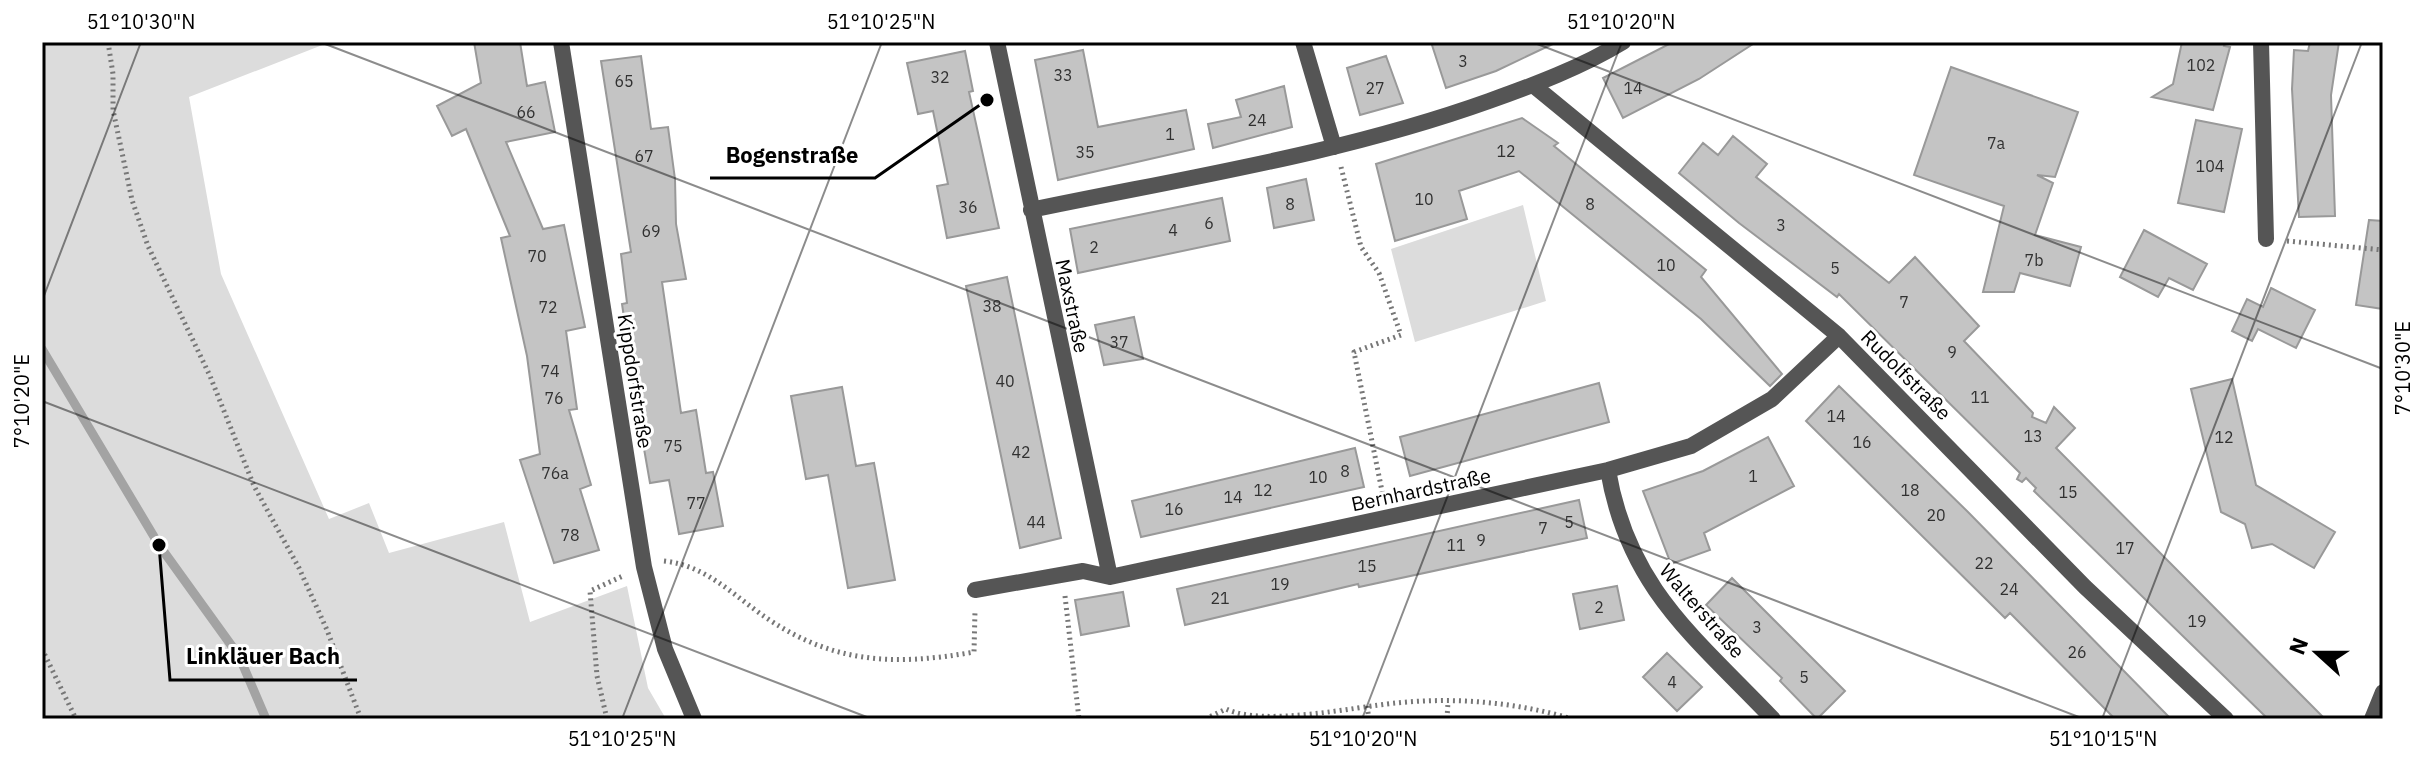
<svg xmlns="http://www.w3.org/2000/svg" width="2425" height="761" font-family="'IBM Plex Sans',sans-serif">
  <rect width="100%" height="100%" fill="#fff"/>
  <!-- green -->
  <path fill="#dcdcdc" d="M42,42H330L189,97L221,274L329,519L369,503L389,553L504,522L530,622L627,586L648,688L666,719H42Z
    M1523,205L1546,301L1415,342L1391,249Z"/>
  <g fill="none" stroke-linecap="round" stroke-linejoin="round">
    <!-- stream -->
    <path stroke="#a3a3a3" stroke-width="9" d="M42,349L159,545L239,656L266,719"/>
  </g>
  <!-- building -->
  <path fill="#c4c4c4" stroke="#999" stroke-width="2" d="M474,42H520L527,86L545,82L555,132L506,142L543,229L564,225L585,327L566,331L577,409L569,410L591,485L580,489L599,550L554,563L520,460L540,454L527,356L501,238L510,236L466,129L452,136L437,106L481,83Z
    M1431,42H1557L1496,71L1446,88Z
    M1673,42H1756L1699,79L1623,118L1603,78Z
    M2182,42H2225L2224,46L2230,47L2213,110L2152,97L2173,84Z
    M2310,42H2339L2331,95L2335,216L2299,217L2292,89L2294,50L2308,51Z
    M1083,50L1098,127L1186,110L1194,149L1058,180L1035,60Z
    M965,51L973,91L969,92L999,228L947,238L937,186L948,184L933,111L918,114L907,63Z
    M641,56L651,129L668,127L675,179L676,224L686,279L662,282L681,413L696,410L706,473L713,472L723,526L679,534L669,480L650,483L639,420L622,304L627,303L621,254L631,252L601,61Z
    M1386,56L1403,103L1360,115L1347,68Z
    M1951,67L2078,112L2055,177L2037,175L2053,183L2035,235L2081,247L2070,286L2020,273L2014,292H1983L2004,206L1914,175Z
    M1284,86L1292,127L1213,148L1208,124L1241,117L1236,100Z
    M1522,118L1558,143L1554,146L1706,270L1701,277L1782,374L1770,386L1701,319L1519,171L1459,191L1467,219L1395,241L1376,164Z
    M2196,120L2242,129L2224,212L2178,203Z
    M1733,136L1767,164L1756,177L1889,283L1915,257L1979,326L1964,341L2033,413L2032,417L2046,423L2054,407L2075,428L2056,448L2325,719H2268L2034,491L2036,488L2026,478L2022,482L2017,479L2020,473L1839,294L1837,297L1739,223L1679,173L1703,143L1718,155Z
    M1306,179L1314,220L1274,228L1267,188Z
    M1222,198L1230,241L1078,273L1070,229Z
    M2369,220L2383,221V309L2356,305Z
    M2144,230L2207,264L2193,290L2169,278L2158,297L2120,277Z
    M1007,277L1061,538L1020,548L966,286Z
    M2271,288L2315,310L2296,348L2258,329L2252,341L2232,331L2247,299L2263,307Z
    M1134,317L1143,359L1104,365L1095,325Z
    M2232,379L2256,485L2335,532L2314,568L2272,544L2252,548L2245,524L2221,512L2191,389Z
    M1599,383L1609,422L1410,476L1400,437Z
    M1839,386L1968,512L2171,719H2115L2010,613L2005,618L1806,421Z
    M842,387L856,466L874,463L895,580L848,588L828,475L806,479L791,396Z
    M1768,437L1794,486L1704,533L1710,550L1671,564L1643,491L1703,471Z
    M1355,448L1364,487L1141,537L1132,501Z
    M1579,500L1587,538L1359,587L1358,584L1185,625L1177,589Z
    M1732,578L1845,691L1817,719L1780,681L1782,678L1706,605Z
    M1617,586L1624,620L1580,629L1573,594Z
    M1123,592L1129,626L1081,635L1075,600Z
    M1667,653L1702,687L1677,711L1643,677Z"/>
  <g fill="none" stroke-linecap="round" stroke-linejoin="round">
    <!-- path -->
    <path stroke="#777" stroke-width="5" stroke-dasharray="2 4" stroke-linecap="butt" d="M108,42L113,74V110L132,200L148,246L210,376L254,486L299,568L327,630L361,719
      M1341,167L1361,247L1379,273L1401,335L1354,352L1383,496
      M2287,241L2383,250
      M664,561C701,565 726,588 754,609C826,663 889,667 974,652L975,611
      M1065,596L1079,719
      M42,649L76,719
      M1367,706L1369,719
      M607,719L597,676L590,591L625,575
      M1205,719L1226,709C1264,727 1353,707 1396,703C1455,697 1516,702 1572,719
      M1447,719L1448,702"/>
    <!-- street -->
    <path stroke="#555" stroke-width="16" d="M561,42L644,567L665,649L694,719
      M997,42L1110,577
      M1303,42L1334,147
      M2261,42L2266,239
      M1533,85L1839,336L2085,587L2226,719
      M1031,210C1184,178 1341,154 1489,101C1534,85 1582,67 1623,42
      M1608,470C1628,588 1695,637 1773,719
      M975,590L1083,571L1110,577L1608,470L1691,446L1772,399L1839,336
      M2372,719L2383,692"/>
  </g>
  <!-- ticks -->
  <path fill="none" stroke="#000" stroke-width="2" stroke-opacity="0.45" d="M320,42L2084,719M1532,42L2383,369M42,301L141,42M42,401L872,719M622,719L882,42M1362,719L1622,42M2102,719L2362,42"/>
  <g text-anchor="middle" stroke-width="6" stroke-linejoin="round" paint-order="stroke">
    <!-- number labels -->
    <g font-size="16" fill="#313131">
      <text x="1463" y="67">3</text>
      <text x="2201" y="71">102</text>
      <text x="1063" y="81">33</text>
      <text x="940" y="83">32</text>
      <text x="624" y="87">65</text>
      <text x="1375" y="94">27</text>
      <text x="1633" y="94">14</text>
      <text x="526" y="118">66</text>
      <text x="1257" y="126">24</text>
      <text x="1170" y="140">1</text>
      <text x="1996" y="149">7a</text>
      <text x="1506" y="157">12</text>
      <text x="1085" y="158">35</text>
      <text x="644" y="162">67</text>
      <text x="2210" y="172">104</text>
      <text x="1424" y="205">10</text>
      <text x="1290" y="210">8</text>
      <text x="1590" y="210">8</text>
      <text x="968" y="213">36</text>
      <text x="1209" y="229">6</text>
      <text x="1781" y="231">3</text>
      <text x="1173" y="236">4</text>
      <text x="651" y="237">69</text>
      <text x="1094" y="253">2</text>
      <text x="537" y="262">70</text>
      <text x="2034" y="266">7b</text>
      <text x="1666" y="271">10</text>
      <text x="1835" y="274">5</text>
      <text x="1904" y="308">7</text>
      <text x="992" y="312">38</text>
      <text x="548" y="313">72</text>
      <text x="1119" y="348">37</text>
      <text x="1952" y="358">9</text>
      <text x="550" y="377">74</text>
      <text x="1005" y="387">40</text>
      <text x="1980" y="403">11</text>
      <text x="554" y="404">76</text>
      <text x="1836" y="422">14</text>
      <text x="2033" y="442">13</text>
      <text x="2224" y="443">12</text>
      <text x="1862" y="448">16</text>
      <text x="673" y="452">75</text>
      <text x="1021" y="458">42</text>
      <text x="1345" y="477">8</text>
      <text x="555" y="479">76a</text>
      <text x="1753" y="482">1</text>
      <text x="1318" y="483">10</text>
      <text x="1263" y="496">12</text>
      <text x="1910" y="496">18</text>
      <text x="2068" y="498">15</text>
      <text x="1233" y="503">14</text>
      <text x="696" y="509">77</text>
      <text x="1174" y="515">16</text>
      <text x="1936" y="521">20</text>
      <text x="1036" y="528">44</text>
      <text x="1569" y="528">5</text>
      <text x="1543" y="534">7</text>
      <text x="570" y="541">78</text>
      <text x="1481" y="546">9</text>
      <text x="1456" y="551">11</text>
      <text x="2125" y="554">17</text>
      <text x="1984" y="569">22</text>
      <text x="1367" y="572">15</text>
      <text x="1280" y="590">19</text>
      <text x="2009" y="595">24</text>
      <text x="1220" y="604">21</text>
      <text x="1599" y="613">2</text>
      <text x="2197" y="627">19</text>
      <text x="1757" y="633">3</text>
      <text x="2077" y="658">26</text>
      <text x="1804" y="683">5</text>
      <text x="1672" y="688">4</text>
    </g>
    <!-- street labels -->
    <g font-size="20" fill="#000" stroke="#fff">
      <text transform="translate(1072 306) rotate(78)" y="7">Maxstraße</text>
      <text transform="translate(1906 375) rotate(45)" y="7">Rudolfstraße</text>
      <text transform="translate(635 381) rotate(81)" y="7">Kippdorfstraße</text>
      <text transform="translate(1421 490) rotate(-12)" y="7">Bernhardstraße</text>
      <text transform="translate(1702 611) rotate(49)" y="7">Walterstraße</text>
    </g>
  </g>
  <!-- callouts -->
  <path fill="none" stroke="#000" stroke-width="3" d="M987 100L875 178H710M159 545L170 680H357"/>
  <g fill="#000" stroke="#fff" stroke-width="3">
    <circle cx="987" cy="100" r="8"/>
    <circle cx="159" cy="545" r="8"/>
  </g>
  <g font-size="22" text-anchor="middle" font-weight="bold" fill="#000" stroke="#fff" stroke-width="6" stroke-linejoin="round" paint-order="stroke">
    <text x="792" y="163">Bogenstraße</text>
    <text x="263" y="664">Linkläuer Bach</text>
  </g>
  <!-- border -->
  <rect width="2425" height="761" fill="none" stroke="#ffffff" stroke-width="88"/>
  <!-- north arrow -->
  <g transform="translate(2317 653) rotate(291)" stroke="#ffffff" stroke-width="6" paint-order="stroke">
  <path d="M0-6L14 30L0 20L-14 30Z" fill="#000000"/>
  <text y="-12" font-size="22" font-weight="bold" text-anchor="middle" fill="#000000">N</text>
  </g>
  <rect x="44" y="44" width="2337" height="673" fill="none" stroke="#000" stroke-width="3"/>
  <g font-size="20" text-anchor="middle" fill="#000">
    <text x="141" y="29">51°10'30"N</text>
    <text x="881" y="29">51°10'25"N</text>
    <text x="1621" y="29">51°10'20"N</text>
    <text transform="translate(2403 368) rotate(-90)" y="7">7°10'30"E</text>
    <text transform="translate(22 401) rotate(-90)" y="7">7°10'20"E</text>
    <text x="622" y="746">51°10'25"N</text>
    <text x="1363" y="746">51°10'20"N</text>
    <text x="2103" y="746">51°10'15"N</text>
  </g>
</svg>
